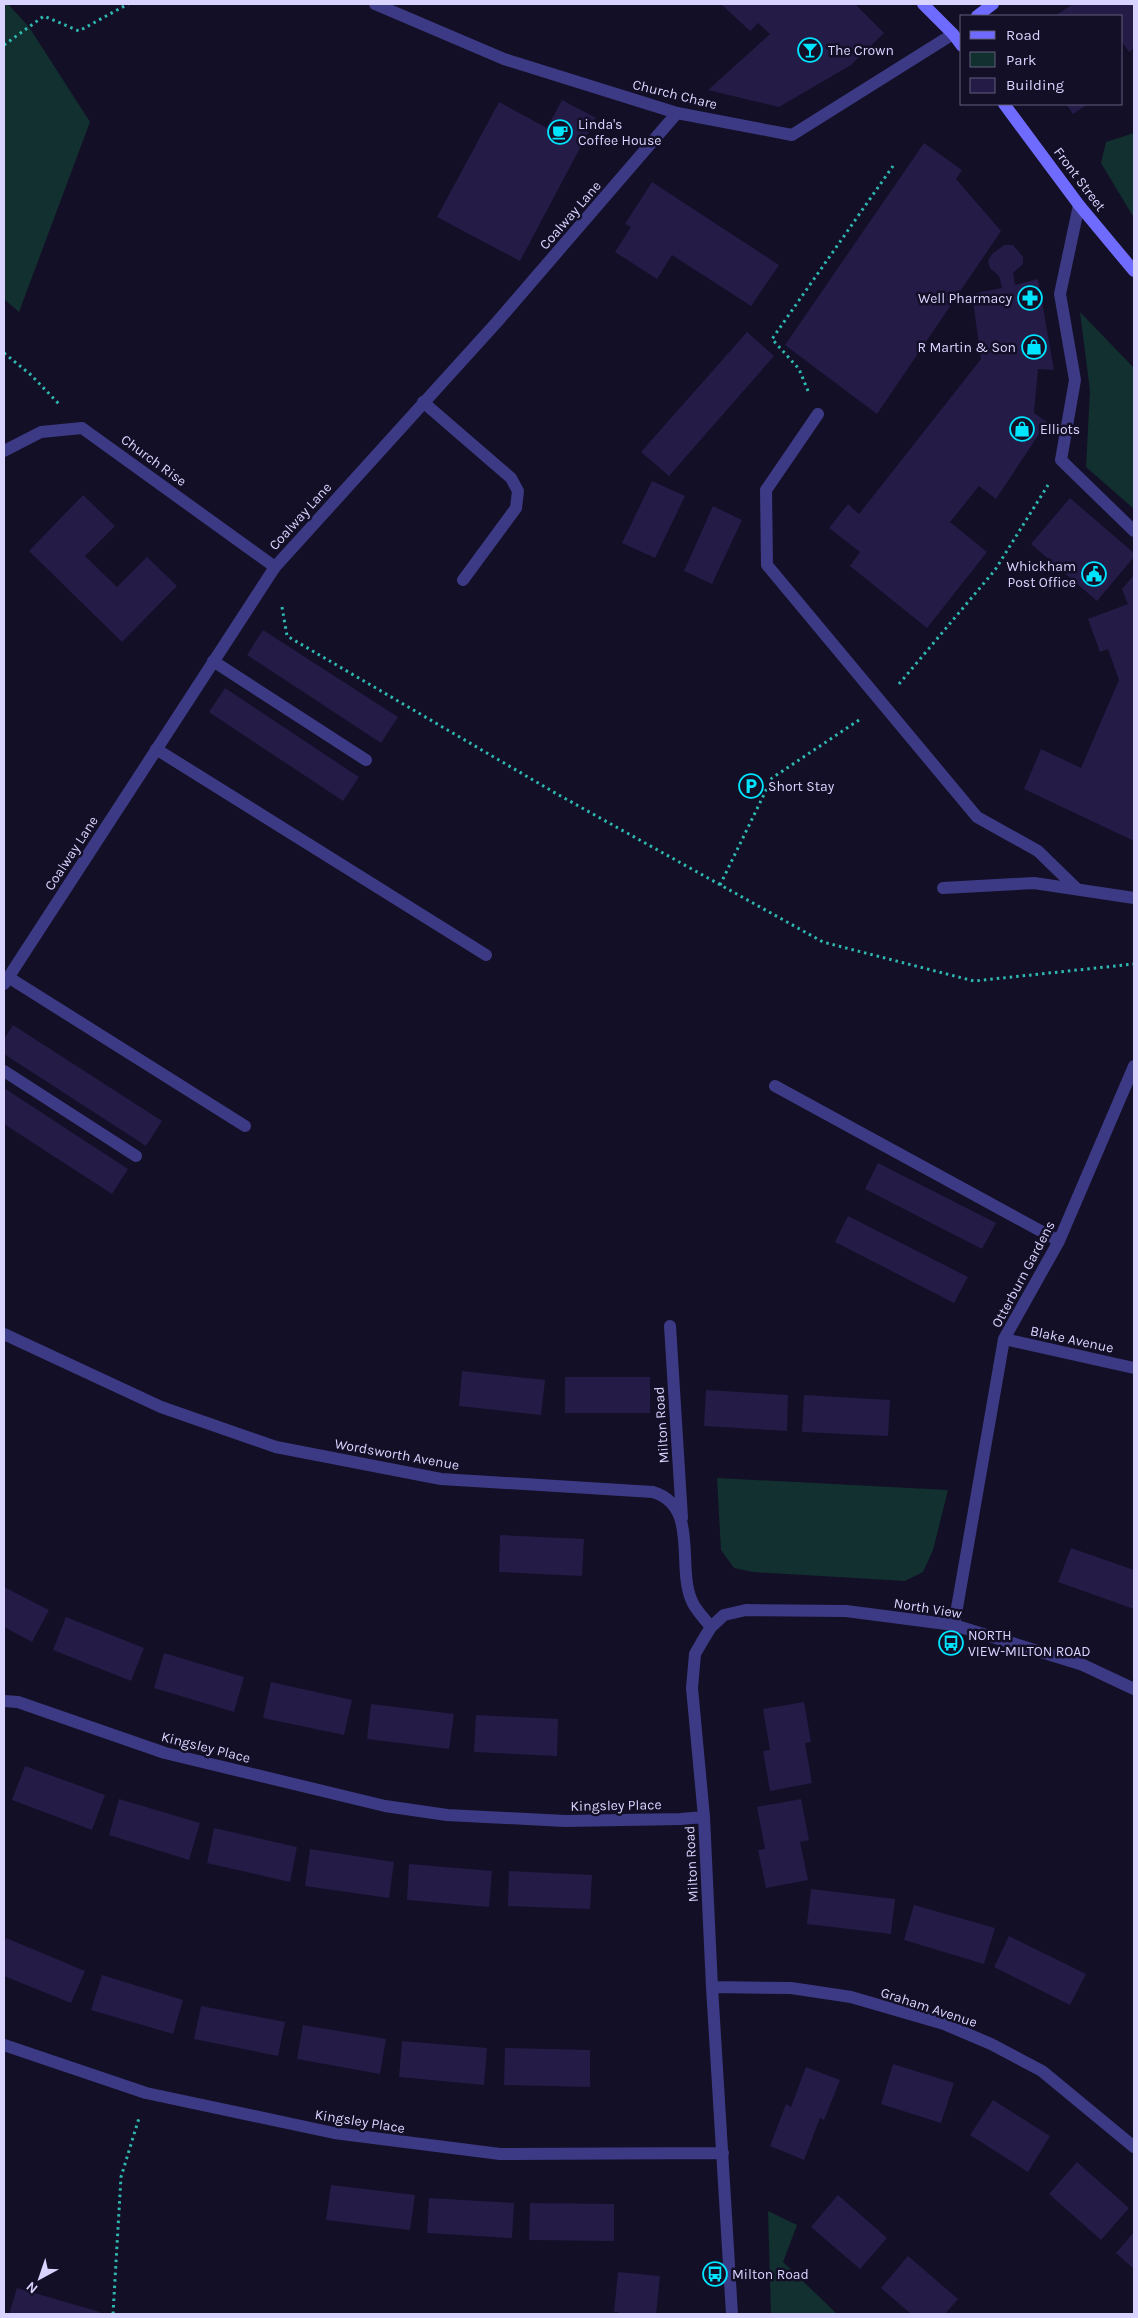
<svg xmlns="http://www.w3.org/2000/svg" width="1138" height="2318" font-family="Karla,sans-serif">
  <rect width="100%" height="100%" fill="#130f26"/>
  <!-- green -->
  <path fill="#12302f" d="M4,4H8L29,27L90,122L19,312L4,299Z
    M1134,133V218L1101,163L1106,142Z
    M1080,312L1134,368V509L1086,467L1090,391Z
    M717,1478L948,1490L933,1550L923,1572L905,1581L753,1572L734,1568L721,1550Z
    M768,2211L797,2225L783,2262L837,2314H771Z"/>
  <!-- building -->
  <path fill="#241b47" d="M721,4H855L884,33L851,65L779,107L708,90L770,34L758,23L750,31Z
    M1073,4H1134V48L1129,52L1122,42V16H1055Z
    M562,100L596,118L520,261L437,217L499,102L547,128Z
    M1066,104H1088L1073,114Z
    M924,143L962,170L956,179L1001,231L877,414L785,345Z
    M652,182L779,265L751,306L672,255L657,279L615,252L631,227L625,224Z
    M1004,245H1013L1023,257V264L1013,273L1015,285L1038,279L1054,370L1038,369L1034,413L1047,422L996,499L979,486L950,522L987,552L927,628L850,566L860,552L829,528L848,504L859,514L981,359L972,294L1002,288L999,276L990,268L988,261L992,254Z
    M747,332L774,356L669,476L641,452Z
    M652,481L685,496L655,558L622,543Z
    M83,495L115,526L85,556L117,587L147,557L177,586L122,642L29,551Z
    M1070,498L1134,553V557L1097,601L1031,544Z
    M713,506L742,520L712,584L684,571Z
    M1134,575V841L1024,789L1041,749L1081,768L1119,680L1108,649L1100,652L1088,619L1128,604L1122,589Z
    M263,630L398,717L381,743L247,655Z
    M225,688L359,777L343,801L209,712Z
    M13,1025L162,1121L146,1146L4,1054V1039Z
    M4,1088L128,1169L112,1194L4,1124Z
    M878,1163L996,1223L982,1249L865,1189Z
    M848,1216L968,1277L954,1303L835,1242Z
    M462,1371L545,1380L541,1415L459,1406Z
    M565,1377H650V1413H565Z
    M706,1390L788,1395L787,1431L704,1426Z
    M804,1395L890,1400L888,1436L802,1432Z
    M500,1535L584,1539L582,1576L499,1572Z
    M1071,1548L1134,1570V1609L1058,1582Z
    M4,1587L49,1610L32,1642L4,1627Z
    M66,1617L144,1648L131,1681L53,1650Z
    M164,1653L244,1677L234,1712L154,1688Z
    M271,1682L352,1700L344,1735L263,1718Z
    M804,1702L811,1742L805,1743L812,1783L770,1791L763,1751L770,1750L763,1709Z
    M371,1704L454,1714L449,1749L367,1739Z
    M476,1715L558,1719L557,1756L474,1752Z
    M25,1766L105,1795L92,1830L12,1800Z
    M119,1799L200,1823L189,1860L109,1835Z
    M801,1799L809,1840L800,1842L808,1880L766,1888L758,1850L765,1849L757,1807Z
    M214,1828L297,1847L290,1882L207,1863Z
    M310,1849L394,1862L389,1898L305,1886Z
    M409,1864L492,1871L489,1907L407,1900Z
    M509,1871L592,1875L590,1909L508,1906Z
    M811,1889L895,1899L891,1934L807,1924Z
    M914,1905L995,1928L984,1964L904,1940Z
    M1009,1936L1086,1974L1070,2005L994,1967Z
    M6,1938L85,1971L71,2003L4,1976V1943Z
    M102,1975L183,2000L173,2034L91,2010Z
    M201,2006L285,2022L278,2056L194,2039Z
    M303,2025L386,2039L380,2074L297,2059Z
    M402,2041L487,2048L484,2085L399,2077Z
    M505,2048L590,2050V2087L504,2085Z
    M893,2064L954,2083L941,2123L881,2104Z
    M806,2067L840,2080L824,2120L820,2118L804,2160L770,2146L786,2104L791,2107Z
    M993,2100L1050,2136L1028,2172L970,2135Z
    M1077,2162L1129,2208L1101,2240L1049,2194Z
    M331,2185L415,2195L410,2230L326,2220Z
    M838,2195L887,2238L860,2269L811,2227Z
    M429,2198L514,2203L512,2238L427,2233Z
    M530,2203L614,2204V2241L529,2240Z
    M1134,2232V2269L1116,2253Z
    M908,2256L958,2299L945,2314H911L881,2288Z
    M618,2272L660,2276L656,2314H618L619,2312H614Z
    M17,2288L100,2312L99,2314H9Z"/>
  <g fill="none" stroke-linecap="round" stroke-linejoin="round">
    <!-- path -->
    <path stroke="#2fb8b0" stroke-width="3" stroke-dasharray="2.5 4" stroke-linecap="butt" d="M4,45L44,16L79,31L128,4
      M4,353L31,375L59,404
      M808,391L799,369L772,339L893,166
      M282,607L287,636L557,794L823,942L974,981L1134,964
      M899,684L995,570L1048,485
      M720,885L772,778L862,718
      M113,2314L121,2177L139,2118"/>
    <!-- lane -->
    <path stroke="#3d3a85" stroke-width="12" d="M423,402L511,478L518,491L516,508L463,580
      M818,414L766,490L767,565L977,817L1038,851L1077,889
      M213,661L366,760
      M4,1071L136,1156"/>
    <!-- street -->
    <path stroke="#3d3a85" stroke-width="12" d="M375,4L504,59L677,113L792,135L953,34
      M1079,205L1060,294L1075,380L1061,460L1134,531
      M4,451L41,432L82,428L275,567
      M156,749L486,955
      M943,888L1034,883L1134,898
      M8,977L245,1126
      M4,984L275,567L497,322L677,113
      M775,1086L1059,1241
      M670,1326L682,1518
      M4,1334L161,1407L276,1447L441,1479L653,1492C699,1506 677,1564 691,1599C695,1610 704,1618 711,1627
      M1004,1339L1134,1368
      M954,1625L1004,1339L1059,1241L1134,1066
      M4,1701L18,1702L165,1753L385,1806L447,1815L565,1821L681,1819L704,1817
      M712,1987L791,1988L851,1997L944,2024L991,2044L1042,2071L1134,2147
      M4,2045L146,2093L334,2133L500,2154L723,2153
      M732,2314L712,1987L704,1817L692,1688L695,1654L703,1640L711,1627L724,1615L746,1610L846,1611L954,1625L1083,1665L1134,1689"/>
    <!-- secondary -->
    <path stroke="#6f6bff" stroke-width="12" d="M923,4L953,34L962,46
      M977,16L993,4
      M1004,104L1079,205L1134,271"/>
  </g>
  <!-- icons -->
  <defs>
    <g id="bar-ring" transform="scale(1.25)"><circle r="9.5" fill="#130f26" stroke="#00e5ff" stroke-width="1.5"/><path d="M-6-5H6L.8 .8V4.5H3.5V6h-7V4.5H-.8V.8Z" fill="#00e5ff"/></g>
    <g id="cafe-ring" transform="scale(1.25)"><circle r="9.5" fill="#130f26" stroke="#00e5ff" stroke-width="1.5"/><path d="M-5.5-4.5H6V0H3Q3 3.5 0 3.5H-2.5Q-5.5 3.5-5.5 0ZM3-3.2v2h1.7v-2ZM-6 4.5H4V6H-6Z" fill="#00e5ff"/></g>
    <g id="pharmacy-ring" transform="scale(1.25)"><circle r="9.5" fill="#130f26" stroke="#00e5ff" stroke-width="1.5"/><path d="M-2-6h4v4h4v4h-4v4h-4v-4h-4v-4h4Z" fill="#00e5ff"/></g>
    <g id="shop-ring" transform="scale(1.25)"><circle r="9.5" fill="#130f26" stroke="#00e5ff" stroke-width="1.5"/><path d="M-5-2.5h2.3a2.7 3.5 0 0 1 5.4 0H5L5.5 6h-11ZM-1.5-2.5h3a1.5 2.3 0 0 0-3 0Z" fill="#00e5ff"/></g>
    <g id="civic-ring" transform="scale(1.25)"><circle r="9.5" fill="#130f26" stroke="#00e5ff" stroke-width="1.5"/><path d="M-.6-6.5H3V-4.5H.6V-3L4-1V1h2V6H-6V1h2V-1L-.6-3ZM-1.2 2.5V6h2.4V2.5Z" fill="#00e5ff"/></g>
    <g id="parking-ring" transform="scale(1.25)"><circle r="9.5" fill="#130f26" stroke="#00e5ff" stroke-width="1.5"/><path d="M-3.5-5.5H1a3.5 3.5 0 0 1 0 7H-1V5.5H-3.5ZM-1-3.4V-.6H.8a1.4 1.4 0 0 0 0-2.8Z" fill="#00e5ff"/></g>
    <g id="bus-ring" transform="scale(1.25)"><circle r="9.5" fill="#130f26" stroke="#00e5ff" stroke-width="1.5"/><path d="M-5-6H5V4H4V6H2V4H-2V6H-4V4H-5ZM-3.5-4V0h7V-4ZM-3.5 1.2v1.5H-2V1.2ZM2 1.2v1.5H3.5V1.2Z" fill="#00e5ff"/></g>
  </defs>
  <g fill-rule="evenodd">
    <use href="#bar-ring" x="810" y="50"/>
    <use href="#cafe-ring" x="560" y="132"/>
    <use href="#pharmacy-ring" x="1030" y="298"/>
    <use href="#shop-ring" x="1034" y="347"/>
    <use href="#shop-ring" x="1022" y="429"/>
    <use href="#civic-ring" x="1094" y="574"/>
    <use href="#parking-ring" x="751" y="786"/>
    <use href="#bus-ring" x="951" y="1643"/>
    <use href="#bus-ring" x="715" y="2274"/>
  </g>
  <g text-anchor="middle" stroke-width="5" stroke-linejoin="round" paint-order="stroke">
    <!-- poi labels -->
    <g font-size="14" fill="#d9d4ff" stroke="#130f26" text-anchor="start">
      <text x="828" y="55">The Crown</text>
      <text x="578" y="129">Linda's<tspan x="578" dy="16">Coffee House</tspan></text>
      <text x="1012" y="303" text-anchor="end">Well Pharmacy</text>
      <text x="1016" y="352" text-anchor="end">R Martin &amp; Son</text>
      <text x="1040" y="434">Elliots</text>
      <text x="1076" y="571" text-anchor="end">Whickham<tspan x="1076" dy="16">Post Office</tspan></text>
      <text x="768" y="791">Short Stay</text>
      <text x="968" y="1640">NORTH<tspan x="968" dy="16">VIEW-MILTON ROAD</tspan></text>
      <text x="732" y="2279">Milton Road</text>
    </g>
    <!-- street labels -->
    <g font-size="14" fill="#d9d4ff" stroke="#130f26">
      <text transform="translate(675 94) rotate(14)" y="5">Church Chare</text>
      <text transform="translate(1080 179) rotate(53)" y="5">Front Street</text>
      <text transform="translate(570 215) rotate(-49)" y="5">Coalway Lane</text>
      <text transform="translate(154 460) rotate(36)" y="5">Church Rise</text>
      <text transform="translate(300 516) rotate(-48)" y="5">Coalway Lane</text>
      <text transform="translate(71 853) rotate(-57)" y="5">Coalway Lane</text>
      <text transform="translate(1023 1274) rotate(-62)" y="5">Otterburn Gardens</text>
      <text transform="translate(1072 1339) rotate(12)" y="5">Blake Avenue</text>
      <text transform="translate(661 1425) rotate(-94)" y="5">Milton Road</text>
      <text transform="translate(397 1454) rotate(10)" y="5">Wordsworth Avenue</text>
      <text transform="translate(928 1608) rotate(9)" y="5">North View</text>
      <text transform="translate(206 1747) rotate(14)" y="5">Kingsley Place</text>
      <text transform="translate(616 1805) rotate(-1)" y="5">Kingsley Place</text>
      <text transform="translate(691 1864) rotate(-93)" y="5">Milton Road</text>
      <text transform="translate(929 2007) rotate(18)" y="5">Graham Avenue</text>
      <text transform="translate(360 2121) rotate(9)" y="5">Kingsley Place</text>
    </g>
  </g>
  <!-- border -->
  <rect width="1138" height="2318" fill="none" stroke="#d9d4ff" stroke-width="10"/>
  <!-- legend -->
  <rect x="960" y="15" width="162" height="90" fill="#130f26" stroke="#625e7d"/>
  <rect x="970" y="31" width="25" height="8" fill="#6f6bff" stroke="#625e7d"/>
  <text x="1006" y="40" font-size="15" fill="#d9d4ff">Road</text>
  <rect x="970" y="52" width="25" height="15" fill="#12302f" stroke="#625e7d"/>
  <text x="1006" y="65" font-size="15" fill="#d9d4ff">Park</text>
  <rect x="970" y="78" width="25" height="15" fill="#241b47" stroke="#625e7d"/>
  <text x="1006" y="90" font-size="15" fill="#d9d4ff">Building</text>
  <!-- north arrow -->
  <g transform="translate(40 2278) rotate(220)" stroke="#130f26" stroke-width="4" paint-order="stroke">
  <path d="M0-4L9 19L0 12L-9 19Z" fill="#d9d4ff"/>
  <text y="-8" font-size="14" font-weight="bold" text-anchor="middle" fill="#d9d4ff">N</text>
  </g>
</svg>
